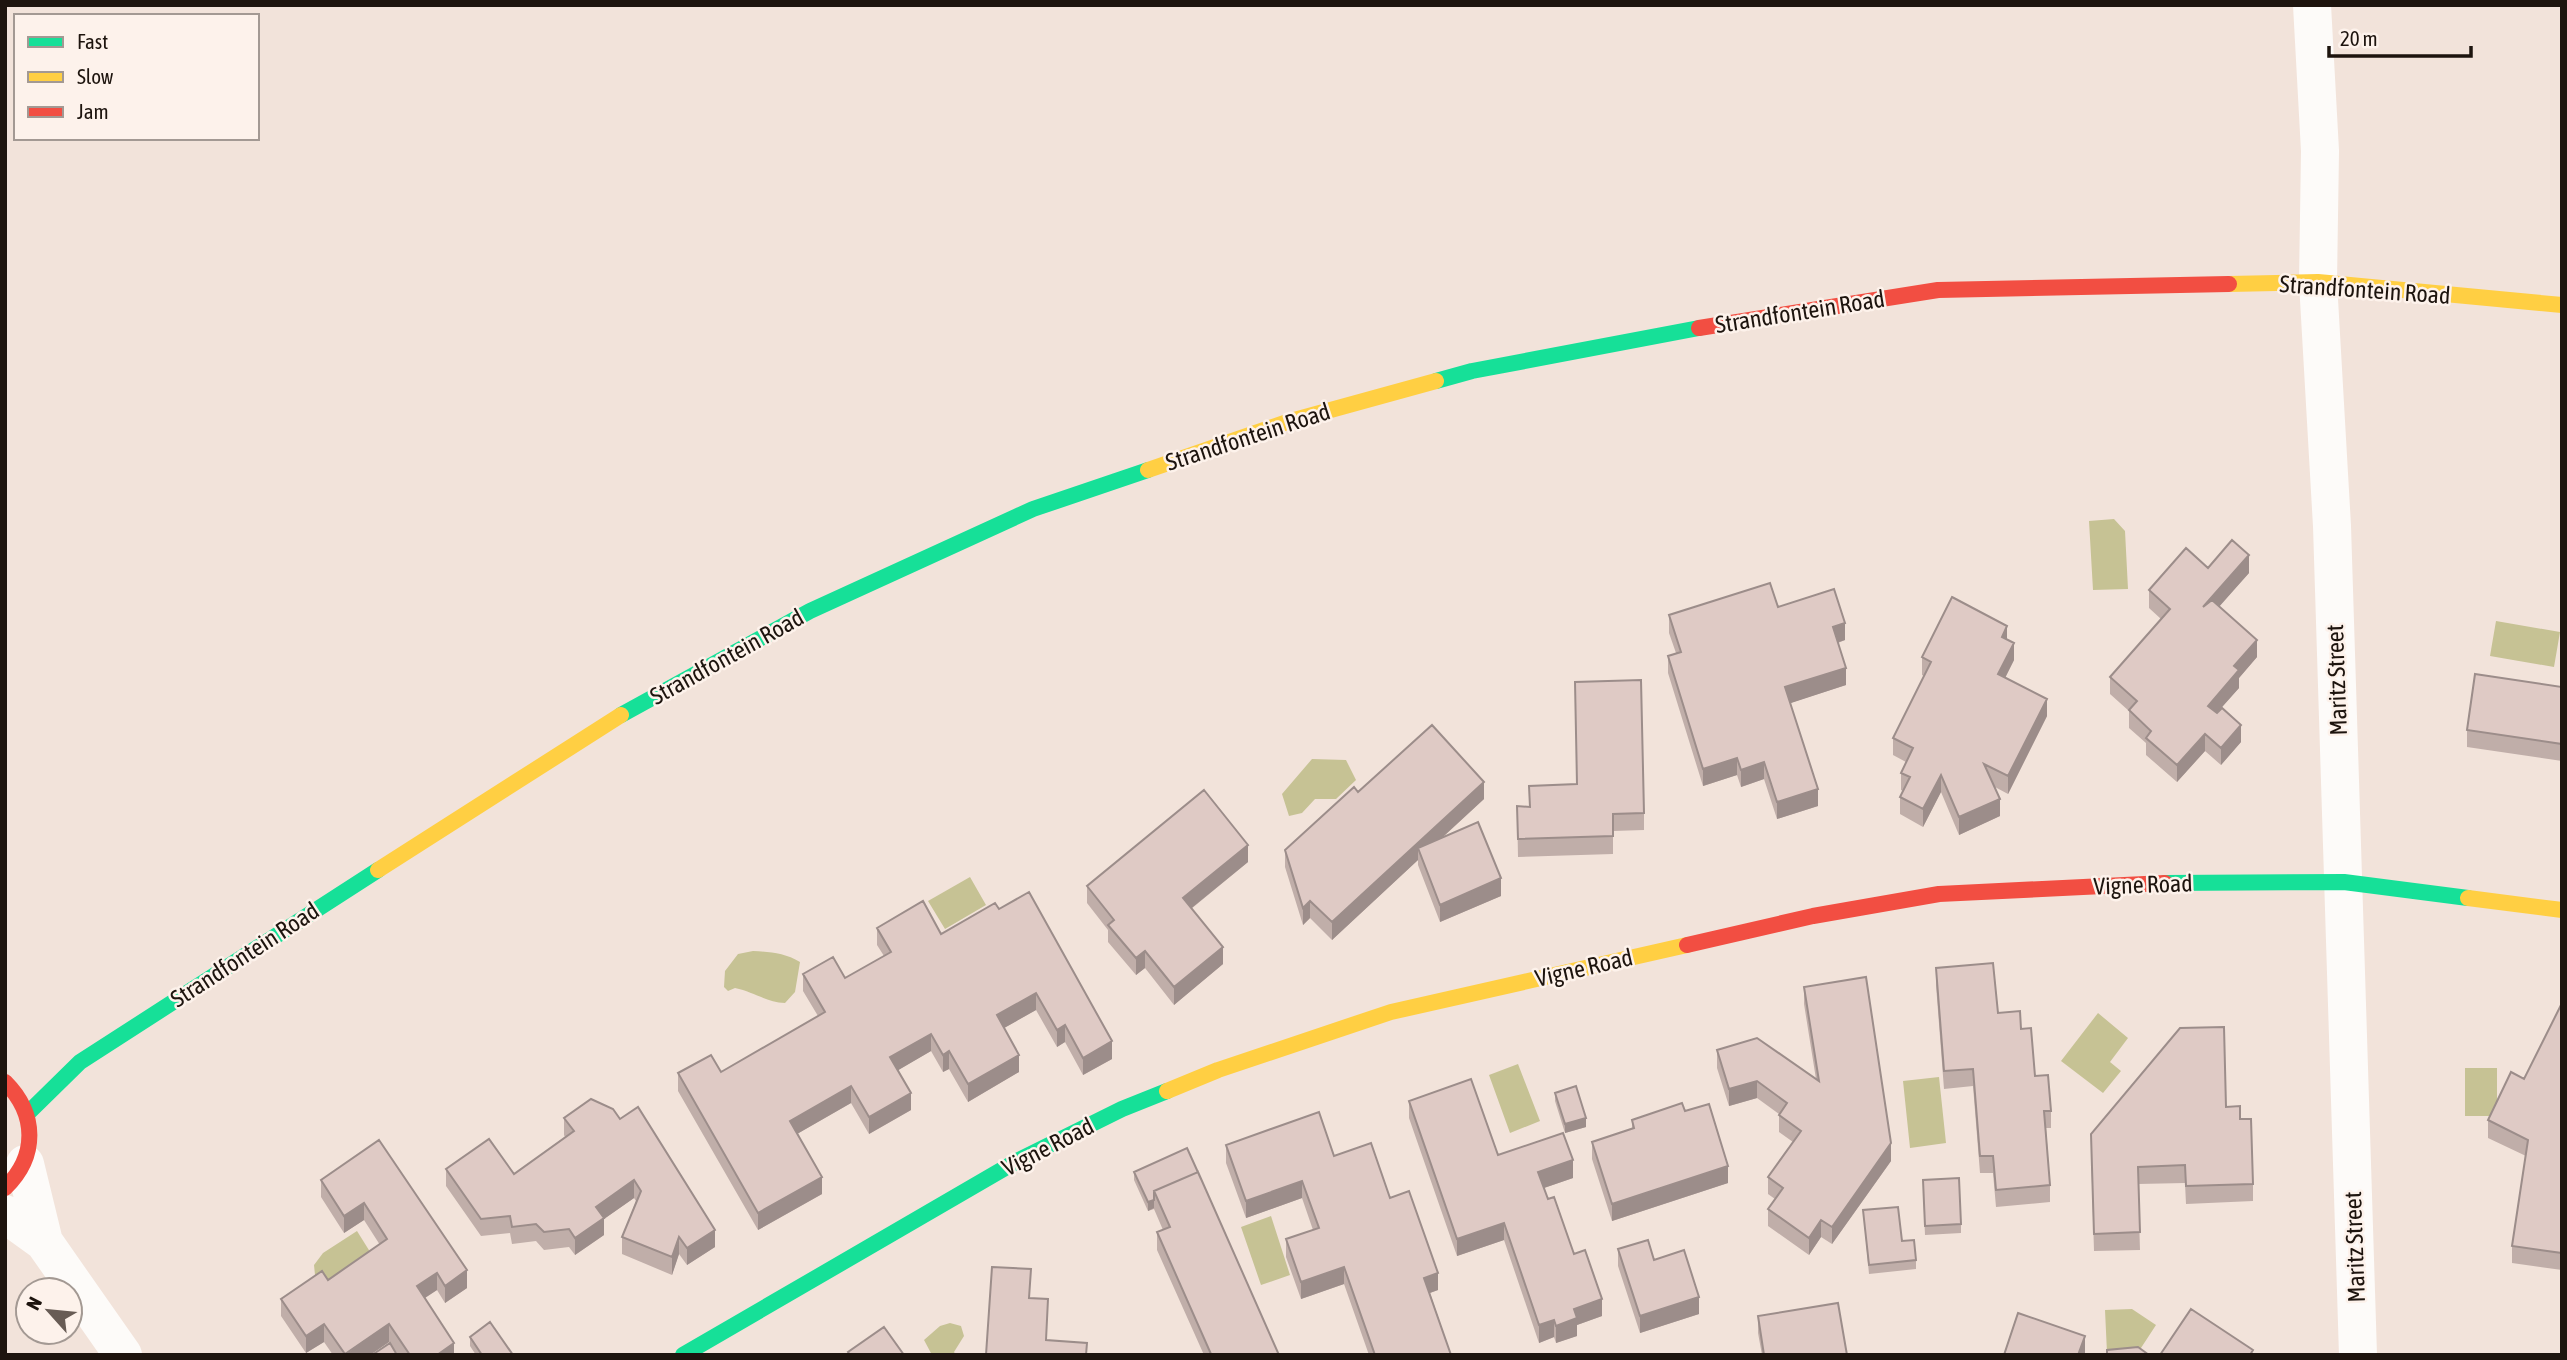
<svg xmlns="http://www.w3.org/2000/svg" width="2567" height="1360" font-family="'Asap Condensed',sans-serif">
  <rect width="100%" height="100%" fill="#f2e3da"/>
  <!-- water -->
  <path fill="#c6c294" d="M2114,519L2125,531L2128,589L2093,590L2089,521Z
    M2496,621L2560,632L2554,667L2490,656Z
    M1312,759L1346,760L1356,780L1336,799H1315L1302,813L1289,816L1282,794Z
    M970,877L986,905L945,929L928,901Z
    M753,951C770,952 785,953 800,962L795,992L785,1003C766,1002 754,992 735,988L728,991L724,987L725,971L738,954Z
    M2098,1013L2128,1038L2110,1062L2121,1071L2103,1093L2061,1061Z
    M1518,1064L1540,1121L1510,1133L1489,1075Z
    M2465,1068H2497V1116H2465Z
    M1939,1077L1946,1143L1910,1148L1903,1081Z
    M1271,1216L1290,1275L1261,1285L1241,1227Z
    M357,1231L372,1255L325,1282L315,1275L314,1265L323,1253Z
    M2132,1309L2156,1325L2139,1351L2107,1353L2105,1310Z
    M950,1323L961,1326L964,1336L954,1352L956,1355H932L924,1340L940,1326Z"/>
  <g fill="none" stroke-linecap="round" stroke-linejoin="round">
    <!-- street -->
    <path stroke="#fdfbf9" stroke-width="38" d="M2312,5L2320,151L2318,282L2332,526L2358,1355
      M25,1164L44,1242
      M5,1214L44,1242L123,1355"/>
    <!-- fast -->
    <path stroke="#16e098" stroke-width="16" d="M1436,381L1472,371L1699,328
      M621,715L810,611L1033,509L1148,470
      M2165,883L2344,882L2468,898
      M27,1114L80,1062L378,870
      M683,1355L1017,1161L1122,1109L1167,1091"/>
    <!-- slow -->
    <path stroke="#ffcf43" stroke-width="16" d="M2229,284L2318,282L2562,305
      M1148,470L1287,422L1436,381
      M378,870L621,715
      M2468,898L2562,910
      M1167,1091L1218,1070L1391,1012L1687,945"/>
    <!-- jam -->
    <path stroke="#f24e42" stroke-width="16" d="M1699,328L1938,290L2229,284
      M1687,945L1813,916L1939,894L2165,883
      M5,1082C37,1114 38,1156 5,1188"/>
  </g>
  <!-- wall -->
  <path fill="#c0aea9" d="M2208,568L2249,573L2219,606L2257,657L2239,678V688L2216,713L2241,742L2221,765L2205,751L2177,782L2146,755V743L2129,728V711L2110,694V677L2161,619L2149,608V590Z
    M1778,607L1845,640L1838,643L1846,685L1790,703L1818,806L1777,819L1764,779L1741,787L1737,775L1703,786L1668,673V656L1676,653L1669,633V615Z
    M2007,640L2014,660L2005,678L2047,716L2008,794L1995,787L2000,816L1959,835L1941,792L1923,827L1900,814V797L1903,791L1901,790V773L1906,762L1893,755V738L1924,676L1922,675V657Z
    M2562,687V761L2467,747V730Z
    M1529,786L1644,813V830L1613,831V854L1518,857L1517,806L1529,807Z
    M1358,792L1484,799L1443,837L1501,896L1440,922L1418,865V860L1332,940L1310,918L1303,925L1285,867V850Z
    M1248,862L1191,909L1223,964L1174,1005L1145,968L1136,975L1108,942V930L1087,903V886Z
    M999,909L1112,1059L1083,1075L1065,1042L1057,1047L1036,1010L1004,1028L1019,1072L968,1102L949,1069L943,1072L931,1051L898,1070L911,1110L869,1134L851,1103L797,1134L822,1194L758,1230L678,1091V1073L721,1072L818,1016L803,991V974L845,978L884,956L877,945V928L941,934Z
    M1936,968L2021,1029L2035,1076L2051,1111V1128H2046L2050,1185V1202L1996,1207L1993,1173H1980L1973,1086L1944,1089L1936,985Z
    M1804,987L1891,1161L1832,1244L1821,1237L1809,1255L1768,1226V1209L1775,1199L1768,1194V1177L1793,1142L1779,1132V1114L1757,1098L1729,1106L1717,1068V1050L1816,1079L1804,1004Z
    M2562,1003V1270L2512,1263V1246L2526,1156L2488,1138V1120L2524,1079Z
    M1555,1093L1586,1127L1565,1133L1555,1101Z
    M1409,1101L1498,1155L1573,1178L1544,1188L1548,1199L1602,1316L1577,1325V1336L1556,1343L1554,1337L1539,1343L1504,1240L1457,1256L1409,1118Z
    M2226,1107L2240,1119L2253,1184V1201L2186,1204L2185,1183L2138,1184L2140,1250L2094,1251L2091,1151Z
    M1685,1111L1728,1183L1612,1221L1592,1159V1142L1632,1129V1120Z
    M564,1118L620,1119L715,1247L687,1265L679,1254L672,1275L622,1254V1237L636,1201L634,1198L604,1219V1235L575,1255L569,1247L544,1250L536,1241L512,1244L510,1233L481,1236L446,1186V1169L514,1174L565,1137L564,1135Z
    M379,1140L467,1288L445,1303L437,1290L425,1298L454,1355H398L389,1342L370,1355H333L324,1342L306,1353L281,1316V1299L328,1280L380,1245L364,1220L344,1233L321,1197V1180Z
    M1226,1145L1334,1156L1390,1198L1438,1290L1430,1293L1451,1355H1369L1344,1284L1301,1299L1286,1257V1239L1313,1230L1302,1198L1246,1218L1226,1163Z
    M1134,1172L1201,1180L1279,1355H1204L1157,1250V1232L1163,1230L1154,1209L1148,1211L1134,1180Z
    M1923,1189L1961,1224V1233L1925,1235Z
    M1863,1210L1902,1241L1916,1260V1269L1869,1274Z
    M1618,1249L1654,1260L1699,1314L1640,1333L1618,1266Z
    M1758,1316L1847,1355H1762L1758,1333Z
    M470,1337L513,1355H476L470,1346Z"/>
  <!-- shaded-wall -->
  <path fill="#9c8d8a" d="M2249,555V573L2203,625V607Z
    M1845,623V640L1833,644V627Z
    M2007,626V643L2002,637Z
    M2257,640V657L2239,678V688L2208,723V706L2234,666Z
    M2014,643V660L1998,692V674Z
    M1846,668V685L1785,705V687Z
    M2047,699V716L2008,794V776Z
    M2241,725V742L2221,765V748Z
    M2205,734V751L2177,782V765Z
    M1737,758V775L1703,786V769Z
    M1764,762V779L1741,787V770Z
    M1941,775V792L1923,827V809Z
    M1484,782V799L1421,857L1418,848V860L1332,940V922Z
    M1818,789V806L1777,819V802Z
    M2000,799V816L1959,835V817Z
    M1248,845V862L1183,915V898Z
    M1501,878V896L1440,922V905Z
    M1310,901V918L1303,925V908Z
    M1223,947V964L1174,1005V987Z
    M1145,951V968L1136,975V958Z
    M1036,993V1010L997,1032V1015Z
    M1065,1025V1042L1057,1047V1030Z
    M931,1034V1051L890,1075V1057Z
    M1112,1041V1059L1083,1075V1058Z
    M949,1051V1069L943,1072V1055Z
    M1019,1055V1072L968,1102V1084Z
    M1757,1081V1098L1729,1106V1089Z
    M851,1086V1103L790,1138V1121Z
    M911,1093V1110L869,1134V1117Z
    M1586,1118V1127L1565,1133V1124Z
    M1891,1143V1161L1832,1244V1227Z
    M1573,1160V1178L1538,1190V1172Z
    M1728,1166V1183L1612,1221V1204Z
    M822,1177V1194L758,1230V1213Z
    M634,1180V1198L604,1219V1235L575,1255V1238L596,1207Z
    M1302,1181V1198L1246,1218V1201Z
    M1154,1200V1208L1148,1211V1202Z
    M364,1203V1220L344,1233V1216Z
    M1821,1220V1237L1809,1255V1238Z
    M1504,1223V1240L1457,1256V1239Z
    M715,1230V1247L687,1265V1248Z
    M679,1237V1254L672,1275V1257Z
    M1344,1267V1284L1301,1299V1282Z
    M467,1270V1288L445,1303V1286Z
    M437,1273V1290L417,1303V1286Z
    M1438,1273V1290L1424,1295V1278Z
    M1699,1297V1314L1640,1333V1316Z
    M1602,1299V1316L1577,1325V1336L1556,1343V1326L1574,1309Z
    M1554,1320V1337L1539,1343V1325Z
    M324,1324V1342L306,1353V1336Z
    M389,1324V1342L370,1355H345Z
    M2085,1336V1353L2084,1355H2078Z
    M454,1343V1355H437Z"/>
  <!-- building -->
  <path fill="#dfcac5" stroke="#9c8d8a" stroke-width="2" d="M2232,540L2249,555L2203,607L2212,600L2257,640L2234,666L2239,670L2208,706L2217,713L2222,708L2241,725L2221,748L2205,734L2177,765L2146,738L2151,731L2129,710L2137,701L2110,677L2170,609L2149,590L2186,548L2208,568Z
    M1770,583L1778,607L1834,589L1845,623L1833,627L1846,668L1785,687L1818,789L1777,802L1764,762L1741,770L1737,758L1703,769L1668,656L1681,652L1669,615Z
    M1952,597L2007,626L2002,637L2014,643L1998,674L2047,699L2008,776L1984,764L2000,799L1959,817L1941,775L1923,809L1900,797L1910,777L1901,773L1913,748L1893,738L1931,662L1922,657Z
    M2475,674L2562,687V744L2467,730Z
    M1641,680L1644,813L1613,814V836L1518,839L1517,806L1530,807L1529,786L1577,784L1575,682Z
    M1432,725L1484,782L1332,922L1310,901L1303,908L1285,850L1354,787L1358,792Z
    M1204,790L1248,845L1183,898L1223,947L1174,987L1145,951L1136,958L1108,925L1114,920L1087,886Z
    M1478,822L1501,878L1440,905L1418,848Z
    M1029,892L1112,1041L1083,1058L1065,1025L1057,1030L1036,993L997,1015L1019,1055L968,1084L949,1051L943,1055L931,1034L890,1057L911,1093L869,1117L851,1086L790,1121L822,1177L758,1213L678,1073L711,1055L721,1072L825,1012L803,974L833,957L845,978L891,952L877,928L923,901L941,934L995,903L999,909Z
    M1993,963L1998,1013L2020,1011L2021,1029L2031,1028L2035,1076L2048,1075L2051,1111H2044L2050,1185L1996,1190L1993,1156H1980L1973,1069L1944,1071L1936,968Z
    M1866,977L1891,1143L1832,1227L1821,1220L1809,1238L1768,1209L1783,1188L1768,1177L1801,1131L1779,1115L1787,1103L1757,1081L1729,1089L1717,1050L1757,1038L1819,1081L1804,987Z
    M2562,1003V1253L2512,1246L2528,1140L2488,1120L2511,1072L2524,1079Z
    M2224,1027L2226,1107L2240,1106V1119H2251L2253,1184L2186,1186L2185,1165L2138,1167L2140,1232L2094,1234L2091,1134L2180,1028Z
    M1471,1079L1498,1155L1563,1133L1573,1160L1538,1172L1548,1199L1554,1197L1574,1254L1585,1250L1602,1299L1574,1309L1577,1318L1556,1326L1554,1320L1539,1325L1504,1223L1457,1239L1409,1101Z
    M1576,1086L1586,1118L1565,1124L1555,1093Z
    M591,1099L613,1109L620,1119L638,1107L715,1230L687,1248L679,1237L672,1257L622,1237L641,1191L634,1180L596,1207L604,1218L575,1238L569,1229L544,1232L536,1224L512,1227L510,1216L481,1219L446,1169L489,1139L514,1174L574,1131L564,1118Z
    M1682,1103L1685,1111L1709,1104L1728,1166L1612,1204L1592,1142L1634,1128L1632,1120Z
    M1319,1112L1334,1156L1371,1143L1390,1198L1409,1191L1438,1273L1424,1278L1451,1355H1375L1344,1267L1301,1282L1286,1239L1319,1228L1302,1181L1246,1201L1226,1145Z
    M379,1140L467,1270L445,1286L437,1273L417,1286L454,1343L437,1355H410L389,1324L345,1354L324,1324L306,1336L281,1299L322,1271L328,1280L387,1239L364,1203L344,1216L321,1180Z
    M1187,1148L1201,1179L1198,1172L1154,1191V1200L1148,1202L1134,1172Z
    M1198,1172L1279,1355H1210L1211,1354L1157,1232L1170,1227L1154,1191Z
    M1959,1178L1961,1224L1925,1226L1923,1180Z
    M1898,1207L1902,1241L1914,1240L1916,1260L1869,1265L1863,1210Z
    M1648,1240L1654,1260L1684,1250L1699,1297L1640,1316L1618,1249Z
    M992,1267L1031,1269L1029,1298L1048,1299L1046,1340L1087,1343L1086,1355H986Z
    M1838,1303L1847,1355H1764L1758,1316Z
    M2191,1309L2253,1350L2250,1355H2160Z
    M2018,1313L2085,1336L2078,1355H2004Z
    M490,1322L513,1355H482L470,1337Z
    M884,1327L904,1355H850L848,1352Z
    M390,1343L397,1355H372Z
    M2138,1347L2149,1355H2107V1350Z"/>
  <g text-anchor="middle" stroke-width="5" stroke-linejoin="round" paint-order="stroke">
    <!-- street labels -->
    <g font-size="24" fill="#1d140e" stroke="#fdf2eb">
      <text transform="translate(2365 290) rotate(4)" y="8">Strandfontein Road</text>
      <text transform="translate(1800 312) rotate(-9)" y="8">Strandfontein Road</text>
      <text transform="translate(1248 437) rotate(-18)" y="8">Strandfontein Road</text>
      <text transform="translate(727 657) rotate(-29)" y="8">Strandfontein Road</text>
      <text transform="translate(2337 680) rotate(-92)" y="8">Maritz Street</text>
      <text transform="translate(2143 885) rotate(-2)" y="8">Vigne Road</text>
      <text transform="translate(245 955) rotate(-33)" y="8">Strandfontein Road</text>
      <text transform="translate(1584 968) rotate(-13)" y="8">Vigne Road</text>
      <text transform="translate(1048 1147) rotate(-27)" y="8">Vigne Road</text>
      <text transform="translate(2355 1247) rotate(-92)" y="8">Maritz Street</text>
    </g>
  </g>
  <!-- border -->
  <rect width="2567" height="1360" fill="none" stroke="#1d140e" stroke-width="14"/>
  <!-- legend -->
  <rect x="14" y="14" width="245" height="126" fill="#fdf2eb" stroke="#a39993" stroke-width="2"/>
  <rect x="28" y="37" width="35" height="10" fill="#16e098" stroke="#a39993" stroke-width="2"/>
  <text x="77" y="49" font-size="21" fill="#1d140e">Fast</text>
  <rect x="28" y="72" width="35" height="10" fill="#ffcf43" stroke="#a39993" stroke-width="2"/>
  <text x="77" y="84" font-size="21" fill="#1d140e">Slow</text>
  <rect x="28" y="107" width="35" height="10" fill="#f24e42" stroke="#a39993" stroke-width="2"/>
  <text x="77" y="119" font-size="21" fill="#1d140e">Jam</text>
  <!-- north arrow -->
  <g transform="translate(49 1311) rotate(297)"><circle r="33" fill="#fdf2eb" stroke="#a39993" stroke-width="2"/>
  <path d="M0-5L12 26L0 18L-12 26Z" fill="#685c55"/>
  <text y="-10" font-size="19" font-weight="bold" text-anchor="middle" fill="#1d140e">N</text>
  </g>
  <!-- scale -->
  <path d="M2329 46v10h142v-10" fill="none" stroke="#1d140e" stroke-width="3.5"/>
  <text x="2340" y="46" font-size="21" fill="#1d140e" stroke="#fdf2eb" stroke-width="5" paint-order="stroke">20 m</text>
</svg>
